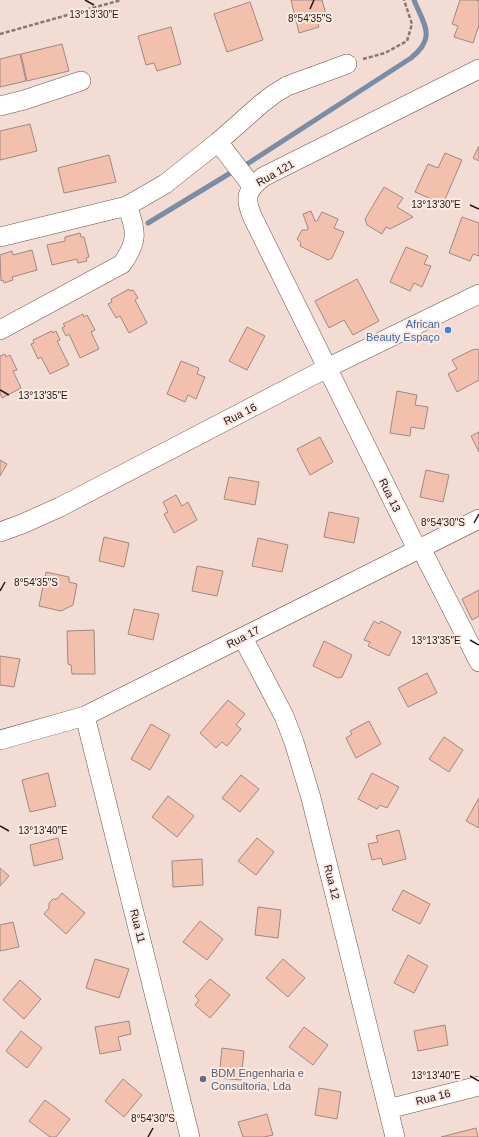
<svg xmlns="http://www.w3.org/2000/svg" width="479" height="1137" font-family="Helvetica,sans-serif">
  <rect width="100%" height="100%" fill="#f3dcd3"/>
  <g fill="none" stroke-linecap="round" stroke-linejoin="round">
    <!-- stream -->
    <path stroke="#7a8da7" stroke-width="5" d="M244,166L411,58C437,37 424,25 414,0
      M148,223L232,172"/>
  </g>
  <!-- building -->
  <path fill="#f2c0ac" stroke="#9e8981" d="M291,0H322L327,18L317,20L319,27L299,33Z
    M460,0H476L479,1V25L473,43L454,37L458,26L452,24Z
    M250,2L263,40L227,52L214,14Z
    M171,27L181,64L157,71L154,63L146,65L138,36Z
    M62,44L69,71L27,81L21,54Z
    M20,54L26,81L0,87V59Z
    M30,124L37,151L0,160V131Z
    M479,146V161L473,158Z
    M445,153L462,160L443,204L415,192L428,164L438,168Z
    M109,155L116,182L64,193L58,168Z
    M384,187L403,198L397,207L413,217L390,229L386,227L382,234L367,225L365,219Z
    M311,211L315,221H317L322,212L338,219L334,228L344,232L332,258L328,260L300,246L301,243L297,239L302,230H308V228L303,214Z
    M462,217L479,223V256L473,254L470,261L449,253Z
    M80,233L81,237H84L89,257L86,258L87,261L78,263L77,259L52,265L47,245L65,241V237Z
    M406,247L428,256L424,264L431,266L422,287L414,283L410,291L390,282Z
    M32,250L37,270L12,277L13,280L4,283L3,280L1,281L0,255L12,251L13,255Z
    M357,279L379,321L353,335L344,320L329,328L315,301Z
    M129,289L130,291L133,290L138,298L135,300L147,323L129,333L120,316L116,318L108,304L112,302L111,299Z
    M83,314L84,317L87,315L95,330L91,332L99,349L80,358L69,334L66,336L62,328L65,326L63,324Z
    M247,327L265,336L247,370L229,361Z
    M52,331L53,333L56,331L60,340L57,341L69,365L50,374L41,357L38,359L31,344L34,343L33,340Z
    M477,349L479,350V380L457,392L448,374L457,369L452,360L472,350Z
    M5,354L6,357L10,355L17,370L13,371L21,388L2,398L0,393V356Z
    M181,361L199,368L197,374L205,377L196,399L188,395L185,402L167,394Z
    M397,391L417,395L415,405L428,407L424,429L411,427L410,436L390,433Z
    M479,432V452L471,436Z
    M320,437L333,462L310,475L297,449Z
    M0,460L7,464L0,476Z
    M426,470L449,475L443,502L420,497Z
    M229,477L259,482L255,505L224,499Z
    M176,495L182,506L188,502L197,520L174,533L164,514L168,512L163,502Z
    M329,512L359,518L354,543L324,537Z
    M104,537L129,543L124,567L99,561Z
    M258,538L288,545L282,572L252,566Z
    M197,566L223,571L217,596L192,591Z
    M46,572L69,577V582L77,584L73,605L61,611L39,606Z
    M479,590V616L472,620L462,599Z
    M134,609L159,614L153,640L128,634Z
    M374,621L379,624L381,621L401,632L389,656L368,646L370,642L364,640Z
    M94,630L95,674H72L71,665L68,664L67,631Z
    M324,641L352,655L342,677L338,678L313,666Z
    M0,656L20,659L14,687L0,685Z
    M427,673L437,693L408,707L398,688Z
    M228,700L245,714L236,725L241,729L227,746L222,742L216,748L200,733Z
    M369,721L381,744L356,758L346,738L352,734L350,731Z
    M151,724L170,735L150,770L131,759Z
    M444,737L463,750L449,772L429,759Z
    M48,773L56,806L30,812L22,780Z
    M372,773L399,787L387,808L380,805L377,809L358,799Z
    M241,775L259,789L240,812L222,798Z
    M168,796L194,816L177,837L152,817Z
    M479,798V828L466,821Z
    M399,830L406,859L383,865L381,858L372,860L368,844L378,842L376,836Z
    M58,838L63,859L34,866L30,845Z
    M257,838L274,852L256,875L238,861Z
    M202,859L203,885L173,887L172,861Z
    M0,868L9,876L0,886Z
    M403,890L430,904L420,924L392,910Z
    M62,893L85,913L66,934L44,914L49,908V903L53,899H57Z
    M258,907L281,910L278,938L255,935Z
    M200,921L223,939L207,960L183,942Z
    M13,922L19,947L0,951V925Z
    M408,955L428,966L414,993L394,983Z
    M95,959L129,969L119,998L86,988Z
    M283,959L305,978L288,997L266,978Z
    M210,979L230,995L210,1018L195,1005L199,1000L195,996Z
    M20,980L41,999L24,1019L3,1000Z
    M129,1021L131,1034L118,1037L121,1050L100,1054L95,1027Z
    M445,1025L448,1045L418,1051L414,1031Z
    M304,1027L328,1045L313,1065L289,1047Z
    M21,1031L42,1048L27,1068L6,1051Z
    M222,1048L244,1051L241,1080L219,1078Z
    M123,1079L142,1095L124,1117L105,1101Z
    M319,1088L341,1092L337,1119L315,1115Z
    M45,1100L70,1119L56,1137H50L29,1121Z
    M267,1114L273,1135L264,1137H243L238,1122Z
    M476,1128L478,1137H441Z"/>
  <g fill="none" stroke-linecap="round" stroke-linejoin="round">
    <!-- minor casing -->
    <g stroke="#69554e" stroke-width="20">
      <path id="minor" d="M479,69L263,177C246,191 244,198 253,218L413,541L425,556L479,662
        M0,106L24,100L81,81
        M218,142L252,186
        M0,237L127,206L165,184L218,142L261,104L274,94L287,86L347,64
        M0,330L122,264C138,242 137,231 127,206
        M0,532L22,524L60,507L327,368L479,294
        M243,638L284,716L294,742L311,798L395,1137
        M85,716L190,1137
        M0,740L85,716L479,519
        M388,1109L479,1086"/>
    </g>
    <!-- path -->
    <path stroke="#877872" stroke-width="2.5" stroke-dasharray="4 2" stroke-linecap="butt" d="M0,34L121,0
      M363,59L385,53L407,41L412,24L404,0"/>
    <!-- minor -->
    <use href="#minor" stroke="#fff" stroke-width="19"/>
  </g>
  <!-- ticks -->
  <path fill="none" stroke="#201815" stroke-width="1.5" d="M85,0L94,5M310,9L314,0M470,205L479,209M0,390L9,395M474,523L479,514M0,591L5,582M470,640L479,645M0,826L9,831M470,1076L479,1081M148,1137L153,1128"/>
  <!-- markers -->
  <circle fill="#3f7fe0" stroke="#fdeae3" stroke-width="1.5" cx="448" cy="330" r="4"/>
  <circle fill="#5c6f8a" stroke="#fdeae3" stroke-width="1.5" cx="203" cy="1079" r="4"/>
  <g text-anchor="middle" stroke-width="4" stroke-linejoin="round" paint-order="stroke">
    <!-- street labels -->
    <g font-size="11" fill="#201815" stroke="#fdeae3">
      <text transform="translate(275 173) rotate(-30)" y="4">Rua 121</text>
      <text transform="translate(240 414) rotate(-27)" y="4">Rua 16</text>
      <text transform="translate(390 495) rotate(64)" y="4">Rua 13</text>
      <text transform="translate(243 637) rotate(-27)" y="4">Rua 17</text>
      <text transform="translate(332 882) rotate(76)" y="4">Rua 12</text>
      <text transform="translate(138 926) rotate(76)" y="4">Rua 11</text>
      <text transform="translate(433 1097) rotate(-14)" y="4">Rua 16</text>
    </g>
    <!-- shop labels -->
    <g font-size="11" fill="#366cbe" stroke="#fdeae3" text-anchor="end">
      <text x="440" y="328">African<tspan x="440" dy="13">Beauty Espaço</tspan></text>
    </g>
    <!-- service labels -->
    <g font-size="11" fill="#4e5e75" stroke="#fdeae3" text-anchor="start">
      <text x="211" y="1077">BDM Engenharia e<tspan x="211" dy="13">Consultoria, Lda</tspan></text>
    </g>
  </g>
  <g font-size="10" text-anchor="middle" fill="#201815" stroke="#fdeae3" stroke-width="4" stroke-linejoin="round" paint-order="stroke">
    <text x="94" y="18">13°13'30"E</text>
    <text x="310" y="22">8°54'35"S</text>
    <text x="436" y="208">13°13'30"E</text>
    <text x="43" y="399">13°13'35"E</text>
    <text x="443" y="526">8°54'30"S</text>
    <text x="36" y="586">8°54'35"S</text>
    <text x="436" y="644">13°13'35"E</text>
    <text x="43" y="834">13°13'40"E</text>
    <text x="436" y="1079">13°13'40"E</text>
    <text x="153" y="1122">8°54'30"S</text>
  </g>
</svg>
